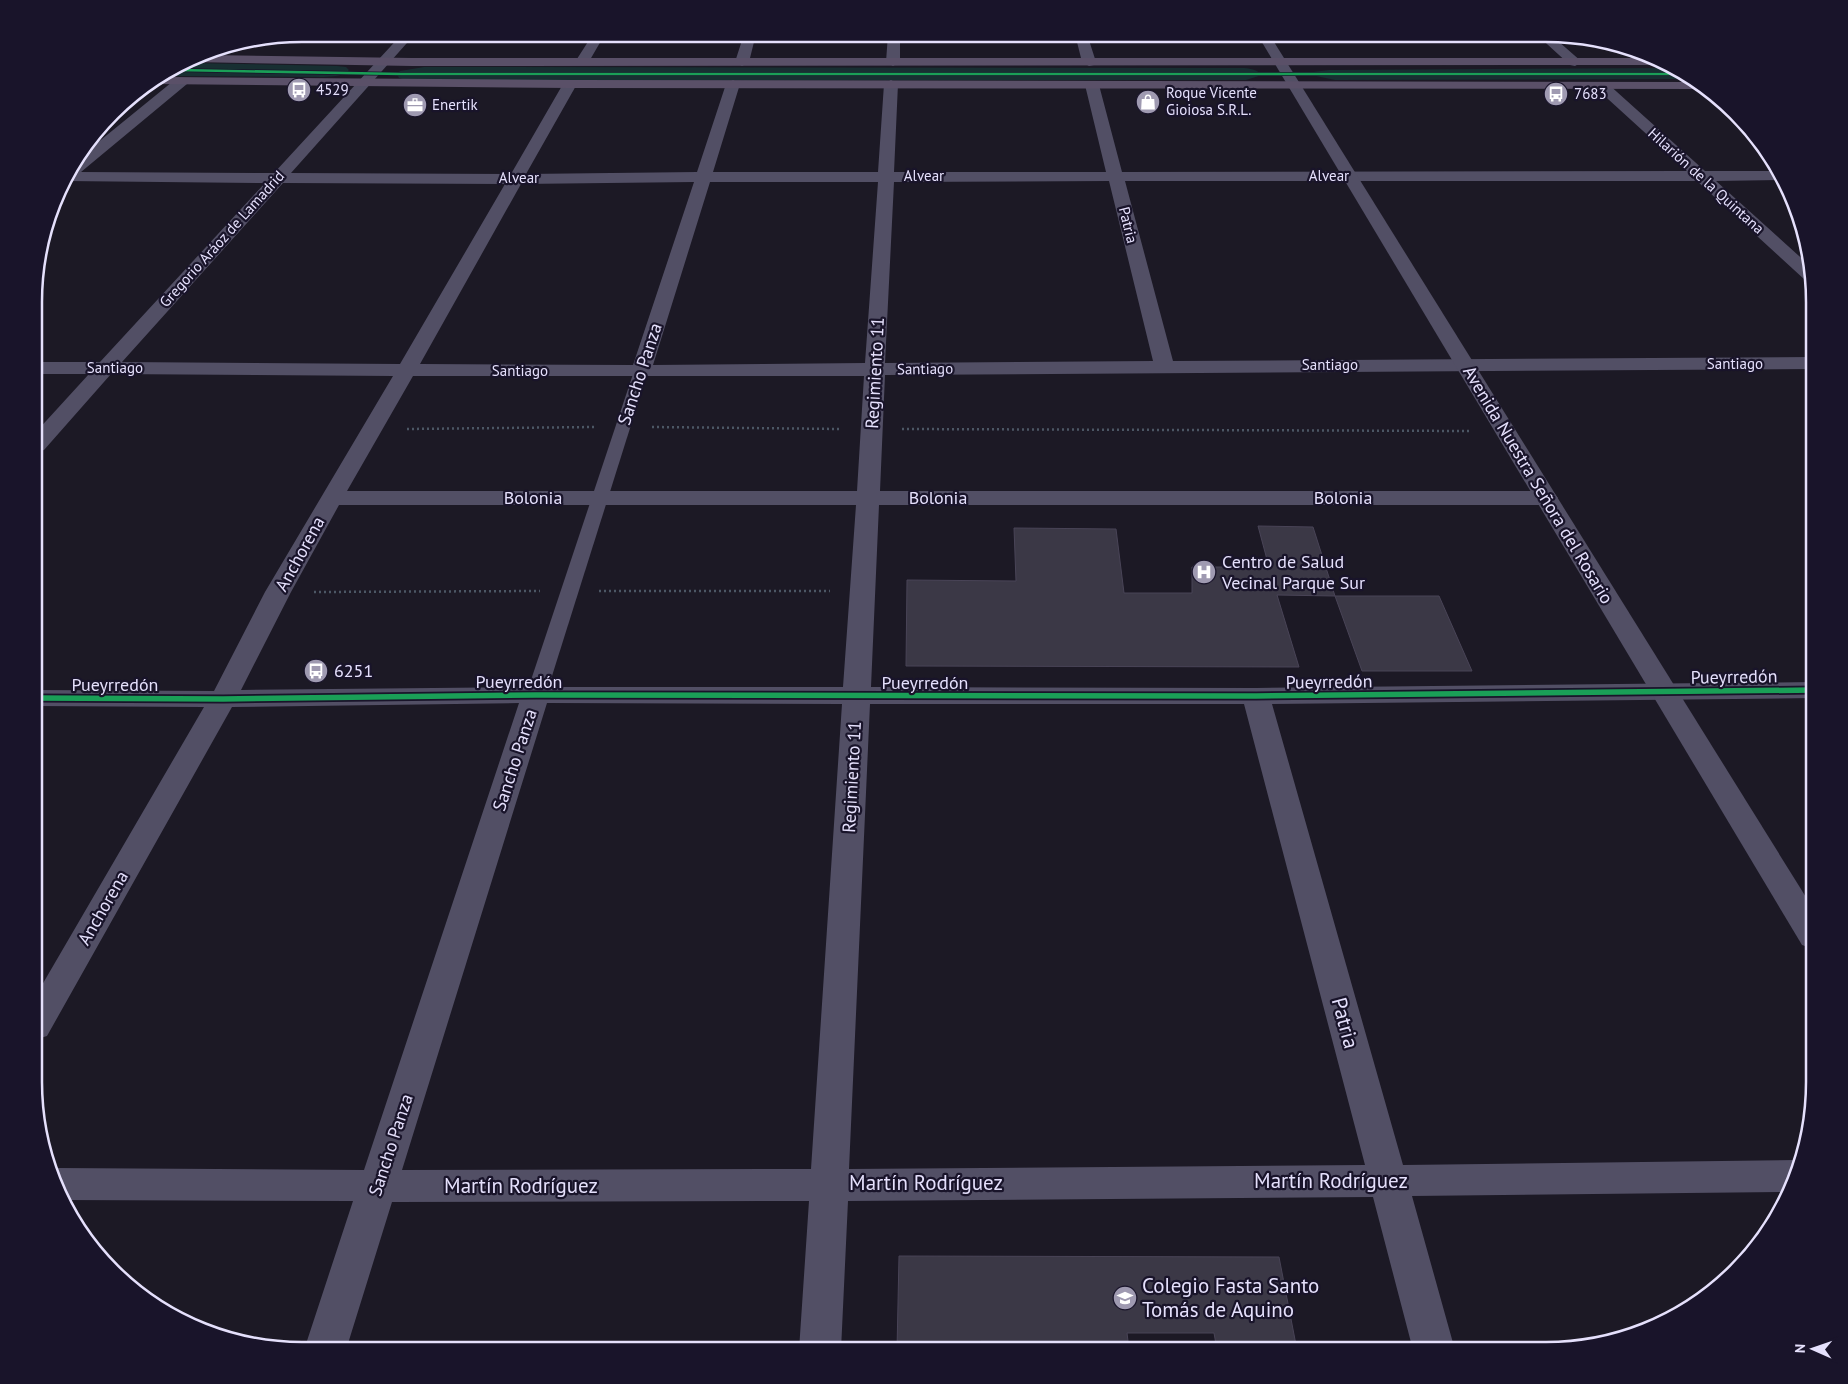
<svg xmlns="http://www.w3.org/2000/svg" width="1848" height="1384" font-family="'PT Sans',sans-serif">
  <rect width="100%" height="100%" fill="#1c1925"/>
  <!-- green -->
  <path fill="#182f32" d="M189,63L337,66L346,67L349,70C343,77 332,76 324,77L168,76Z
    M424,67L1237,68C1246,68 1256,68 1262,75L1246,80L410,81L399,78L397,74L400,71Z
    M1671,68L1688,79L1335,80L1316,76L1313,72L1329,70Z"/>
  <!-- building -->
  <path fill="#3b3846" stroke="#494457" d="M1258,526L1313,527L1335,596L1277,595L1299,667L906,666L907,580L1016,581L1014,528L1116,529L1124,593H1192V567H1269Z
    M1335,596H1439L1472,671H1362Z
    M899,1256L1279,1257L1297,1350H1217L1214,1333H1127L1128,1341H981L982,1350H897Z"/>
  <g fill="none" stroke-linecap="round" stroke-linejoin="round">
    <!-- path -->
    <path stroke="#4c5765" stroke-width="2.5" stroke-dasharray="2 3" stroke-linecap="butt" d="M652,427L840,429
      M407,429L595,427
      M902,429L1470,431
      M599,591H830
      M314,592L540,591"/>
    <!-- service -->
    <path fill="#524f65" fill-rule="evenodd" d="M641,367L646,368L648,371L546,695L543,699L536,701L529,699L526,695L634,371L636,368Z"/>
    <!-- minor -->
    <path fill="#524f65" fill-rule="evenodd" d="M402,34H415L291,173L511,174L563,84L570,80L577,84L526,174L697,172L726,84L733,80L740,84L713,172H878L884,84L891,80L898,84L894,172H1106L1085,85L1092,81L1099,85L1122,172L1687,171L1597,89L1595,86L1602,82L1607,83L1705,171H1777L1784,180L1716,181L1809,265L1812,281L1805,280L1697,181H1125L1173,361L1814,357V369L885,375L880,491H1546L1554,493L1558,498L1554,503L1546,505H879L871,687L1256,688L1814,682V698L1272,704L1403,1165L1796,1160L1799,1161L1794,1185L1789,1192L1412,1196L1455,1350H1413L1373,1197L848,1201L841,1350H799L809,1201L392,1202L346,1350H304L353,1201L61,1200L53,1169L57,1168L364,1170L519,703L232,707L47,1036L34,1040L35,997L204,707L35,706V690L214,691L265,592L393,376L111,374L44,450L36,452V432L89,374H36V362H100L265,183L65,181L70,168L75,161L177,78H187L189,81L187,84L81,172L274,173ZM1109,181L1153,361L885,363L894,182ZM694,182L633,365L420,364L521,184ZM710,182H878L865,363L653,365ZM283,183L505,184L400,364L122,362ZM413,376H864L857,491H347ZM339,505H856L843,687H536L241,690L291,592ZM547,703L842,704L811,1169L402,1170ZM870,704H1244L1365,1165L849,1169Z
      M593,34H605L587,65H577L575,62Z
      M744,34H756L749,62L742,66L735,62Z
      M888,34H900V62L893,66L886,62Z
      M1075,34H1087L1096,62L1094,65L1089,66L1082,62Z
      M1536,34H1550L1582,62L1575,66L1570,65Z"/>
    <!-- tertiary -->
    <path fill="#524f65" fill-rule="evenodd" d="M1257,34H1269L1814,910V949L1802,945Z"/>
    <!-- primary -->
    <path fill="#5a5068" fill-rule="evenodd" d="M204,55L412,58H1655L1666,65L412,66L192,62Z
      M166,77L570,80L1693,82L1705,89L570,88L154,84Z"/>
    <!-- cycleway-far1 casing -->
    <g stroke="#19142a" stroke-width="4">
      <path id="cycleway-far1" d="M177,70L401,74H1680"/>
    </g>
    <!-- cycleway casing -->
    <g stroke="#19142a" stroke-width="9">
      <path id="cycleway" d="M35,698L223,699L536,695L1256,696L1814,690"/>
    </g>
    <!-- cycleway-far1 -->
    <use href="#cycleway-far1" stroke="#1a9f57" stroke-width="2.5"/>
    <!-- cycleway -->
    <use href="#cycleway" stroke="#1a9f57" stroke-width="5.5"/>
  </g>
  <!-- icons -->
  <defs>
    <g id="bus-disc" transform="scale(1.25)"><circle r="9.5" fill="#9f9ab1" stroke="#19142a"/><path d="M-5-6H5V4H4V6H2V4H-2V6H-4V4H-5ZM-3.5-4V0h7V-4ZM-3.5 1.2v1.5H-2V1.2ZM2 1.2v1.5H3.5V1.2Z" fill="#fff"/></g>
    <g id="shop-disc" transform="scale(1.25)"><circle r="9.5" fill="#9f9ab1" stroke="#19142a"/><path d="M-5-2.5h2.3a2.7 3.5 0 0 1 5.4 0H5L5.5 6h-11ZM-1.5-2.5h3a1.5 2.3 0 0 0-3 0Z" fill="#fff"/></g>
    <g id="office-disc" transform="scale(1.25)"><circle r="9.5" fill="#9f9ab1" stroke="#19142a"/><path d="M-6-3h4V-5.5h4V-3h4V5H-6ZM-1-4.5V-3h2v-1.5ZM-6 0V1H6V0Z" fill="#fff"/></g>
    <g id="hospital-disc" transform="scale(1.25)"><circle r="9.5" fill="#9f9ab1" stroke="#19142a"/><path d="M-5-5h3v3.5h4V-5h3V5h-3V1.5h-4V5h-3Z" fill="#fff"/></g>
    <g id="school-disc" transform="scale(1.25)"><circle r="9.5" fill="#9f9ab1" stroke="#19142a"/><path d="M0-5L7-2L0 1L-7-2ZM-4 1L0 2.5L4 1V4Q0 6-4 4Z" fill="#fff"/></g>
  </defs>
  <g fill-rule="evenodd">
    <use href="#bus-disc" x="299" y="90"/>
    <use href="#bus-disc" x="1556" y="94"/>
    <use href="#shop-disc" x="1148" y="102"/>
    <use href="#office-disc" x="415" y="105"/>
    <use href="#hospital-disc" x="1204" y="572"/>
    <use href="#bus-disc" x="316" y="671"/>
    <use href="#school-disc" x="1125" y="1298"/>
  </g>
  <g text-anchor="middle" stroke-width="4.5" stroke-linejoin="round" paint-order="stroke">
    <!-- far-poi labels -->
    <g font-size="15" fill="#e5e0fc" stroke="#19142a" text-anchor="start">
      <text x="316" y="95">4529</text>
      <text x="1166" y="98">Roque Vicente<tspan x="1166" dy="17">Gioiosa S.R.L.</tspan></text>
      <text x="1574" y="99">7683</text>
      <text x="432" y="110">Enertik</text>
    </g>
    <!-- far-street labels -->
    <g font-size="15" fill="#e5e0fc" stroke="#19142a">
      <text x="924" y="181">Alvear</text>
      <text x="1329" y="181">Alvear</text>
      <text x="519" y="183">Alvear</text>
      <text transform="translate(1706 181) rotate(42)" y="5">Hilarión de la Quintana</text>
      <text transform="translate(1128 225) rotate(76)" y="5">Patria</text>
      <text transform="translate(222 239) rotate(-48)" y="5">Gregorio Aráoz de Lamadrid</text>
      <text x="1735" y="369">Santiago</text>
      <text x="1330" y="370">Santiago</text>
      <text x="115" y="373">Santiago</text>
      <text transform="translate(925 369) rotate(-1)" y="5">Santiago</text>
      <text x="520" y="376">Santiago</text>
    </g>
    <!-- street labels -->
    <g font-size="18" fill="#e5e0fc" stroke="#19142a">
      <text transform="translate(875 373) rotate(-87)" y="6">Regimiento 11</text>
      <text transform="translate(640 374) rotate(-72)" y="6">Sancho Panza</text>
      <text transform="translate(1538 485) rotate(59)" y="6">Avenida Nuestra Señora del Rosario</text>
      <text x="533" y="504">Bolonia</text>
      <text x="938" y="504">Bolonia</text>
      <text x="1343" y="504">Bolonia</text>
      <text transform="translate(300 554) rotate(-61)" y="6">Anchorena</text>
      <text transform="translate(1734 677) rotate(-1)" y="6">Pueyrredón</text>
      <text x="519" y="688">Pueyrredón</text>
      <text transform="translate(1329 682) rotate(-1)" y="6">Pueyrredón</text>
      <text x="925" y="689">Pueyrredón</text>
      <text x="115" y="691">Pueyrredón</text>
      <text transform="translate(515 760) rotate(-72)" y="6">Sancho Panza</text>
      <text transform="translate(852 777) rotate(-87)" y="6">Regimiento 11</text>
      <text transform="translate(103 908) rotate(-60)" y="6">Anchorena</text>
      <text transform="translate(391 1145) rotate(-72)" y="6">Sancho Panza</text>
    </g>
    <!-- poi labels -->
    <g font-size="18" fill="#e5e0fc" stroke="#19142a" text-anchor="start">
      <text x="1222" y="568">Centro de Salud<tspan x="1222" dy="21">Vecinal Parque Sur</tspan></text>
      <text x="334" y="677">6251</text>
    </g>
    <!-- near-street labels -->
    <g font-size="21" fill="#e5e0fc" stroke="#19142a">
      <text transform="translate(1345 1023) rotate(75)" y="7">Patria</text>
      <text x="1331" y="1188">Martín Rodríguez</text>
      <text x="926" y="1190">Martín Rodríguez</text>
      <text x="521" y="1193">Martín Rodríguez</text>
    </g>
    <!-- near-poi labels -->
    <g font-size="21" fill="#e5e0fc" stroke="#19142a" text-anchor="start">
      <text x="1142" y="1293">Colegio Fasta Santo<tspan x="1142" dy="24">Tomás de Aquino</tspan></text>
    </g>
  </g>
  <!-- crop -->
  <path d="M0 0H1848V1384H0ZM302 42H1546A260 260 0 0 1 1806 302V1082A260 260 0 0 1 1546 1342H302A260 260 0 0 1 42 1082V302A260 260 0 0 1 302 42Z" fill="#19142a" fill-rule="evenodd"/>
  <path fill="none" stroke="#e5e0fc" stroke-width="2.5" d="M302 42H1546A260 260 0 0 1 1806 302V1082A260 260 0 0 1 1546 1342H302A260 260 0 0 1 42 1082V302A260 260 0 0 1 302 42Z"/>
  <!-- north arrow -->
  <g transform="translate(1813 1349) rotate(272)" stroke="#19142a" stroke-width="4" paint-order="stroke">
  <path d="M0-4L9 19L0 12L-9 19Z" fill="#e5e0fc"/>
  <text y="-8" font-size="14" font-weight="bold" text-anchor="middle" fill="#e5e0fc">N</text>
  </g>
</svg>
